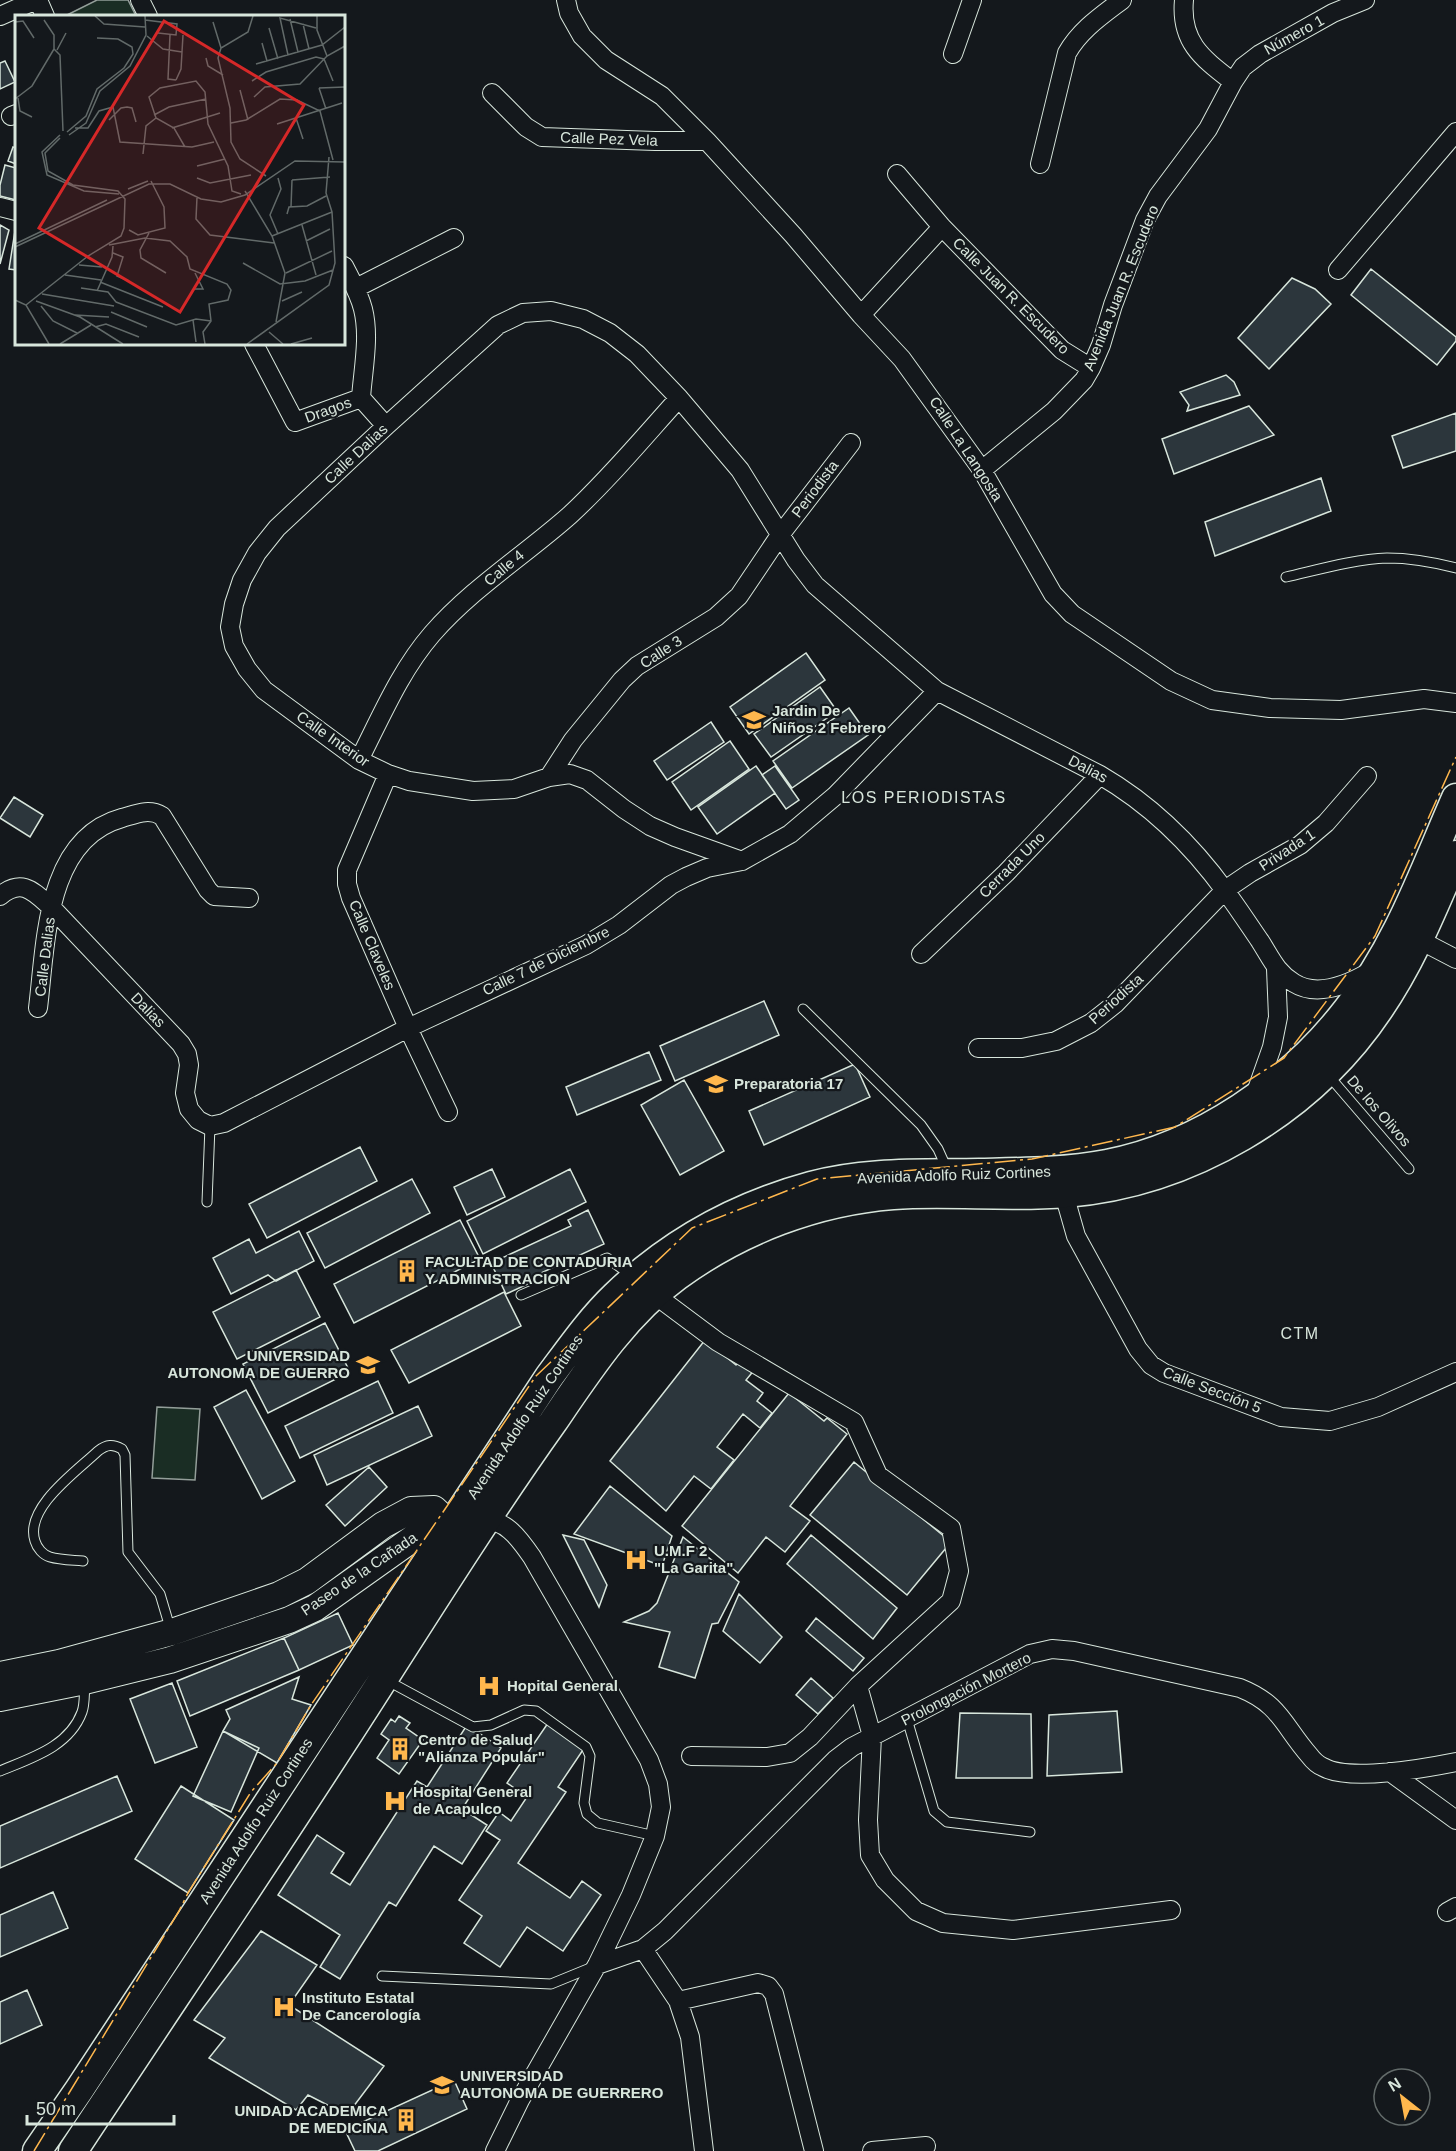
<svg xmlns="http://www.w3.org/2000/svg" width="1456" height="2151" font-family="Arial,sans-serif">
  <rect width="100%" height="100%" fill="#14181c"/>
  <!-- green -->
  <path fill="#1a2d24" stroke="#939e99" stroke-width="1.5" d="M97,0H128L136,16H65Z
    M157,1407L200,1409L195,1480L152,1478Z"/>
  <!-- building -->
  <path fill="#2c363c" stroke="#d8e6dc" stroke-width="1.5" d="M5,61L15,82L0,89V63Z
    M13,147L16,148V164L8,161Z
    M5,165L16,168V200L0,196V185Z
    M0,225L9,230L0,264Z
    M15,231H16V270L9,269Z
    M1371,269L1456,337V341L1437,365L1351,295Z
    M1292,278L1315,289L1331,304L1269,369L1238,338Z
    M1226,375L1234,382L1240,395L1187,411L1189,405L1180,392Z
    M1249,406L1274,435L1174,474L1162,439Z
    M1456,413V451L1403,468L1392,436Z
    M1321,478L1331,511L1215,556L1205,522Z
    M806,653L825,680L749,734L730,707Z
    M820,687L837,711L771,757L754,734Z
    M849,708L868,735L792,788L773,761Z
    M711,722L724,742L667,780L654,761Z
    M730,741L749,769L691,810L672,782Z
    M756,766L775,793L717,834L698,807Z
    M775,766L799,800L786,809L762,775Z
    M14,797L43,815L30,837L0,818Z
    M764,1001L779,1035L675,1081L660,1046Z
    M649,1052L661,1080L577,1115L566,1087Z
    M855,1064L870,1097L764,1145L749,1111Z
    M684,1080L724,1151L680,1175L641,1105Z
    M360,1147L377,1181L267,1238L249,1204Z
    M492,1169L505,1197L467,1215L454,1187Z
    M570,1169L586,1202L483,1254L467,1221Z
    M412,1179L430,1213L325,1268L307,1233Z
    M588,1210L604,1244L528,1279L530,1283L506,1294L491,1263L571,1226L568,1220Z
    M460,1220L480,1259L354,1323L334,1284Z
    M299,1231L314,1261L276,1281L268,1275L231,1294L213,1258L249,1239L256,1253Z
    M296,1270L320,1317L237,1359L213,1312Z
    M504,1292L521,1326L409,1383L391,1350Z
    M325,1323L350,1372L268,1413L243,1364Z
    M705,1340L736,1365L741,1358L755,1369L746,1380L763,1393L757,1401L772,1413L760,1428L743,1414L717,1447L734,1460L711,1489L694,1476L666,1511L610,1461Z
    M378,1381L393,1413L300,1458L285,1426Z
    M246,1390L295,1481L262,1499L214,1407Z
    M789,1393L824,1421L827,1418L847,1434L790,1506L810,1521L785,1552L766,1537L738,1573L682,1526Z
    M418,1406L432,1436L327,1485L314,1455Z
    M854,1462L951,1542L907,1595L810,1515Z
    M369,1467L387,1487L345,1526L326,1505Z
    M610,1486L672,1536L662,1566L574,1534Z
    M563,1535L584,1540L607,1585L599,1607Z
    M811,1535L897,1608L873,1639L787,1564Z
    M683,1537L739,1582L718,1623L712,1624L695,1678L659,1667L670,1632L624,1622L649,1611L657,1603Z
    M739,1594L782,1637L760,1663L723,1631Z
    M338,1613L353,1645L299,1670L284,1638Z
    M816,1618L864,1658L853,1671L806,1631Z
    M284,1638L299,1670L190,1716L177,1681Z
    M299,1677L292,1699L311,1705L277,1763L223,1731L230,1719L226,1710Z
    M811,1678L833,1698L818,1714L796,1695Z
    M172,1683L197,1747L155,1763L130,1699Z
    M1117,1711L1122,1772L1047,1776L1049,1715Z
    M960,1713L1031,1714L1032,1778H956Z
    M399,1716L410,1723L406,1728L423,1740L399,1774L377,1758L389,1740L381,1734L391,1719L395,1722Z
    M548,1723L585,1747L558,1787L566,1792L518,1863L570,1898L582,1881L601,1895L563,1951L527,1927L500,1967L464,1943L482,1916L459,1900L500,1840L486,1831L499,1812L511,1821L527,1797L507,1783Z
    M467,1725L501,1748L462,1809L487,1825L462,1864L434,1846L396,1906L389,1902L340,1979L320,1967L340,1935L278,1895L317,1835L344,1853L331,1873L350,1885L417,1781L427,1787Z
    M223,1731L259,1748L231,1812L193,1796Z
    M117,1776L132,1811L0,1868V1826Z
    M181,1786L234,1820L188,1893L135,1859Z
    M53,1892L68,1928L0,1957V1915Z
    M261,1931L317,1965L289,2005L384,2066L347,2115L308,2095L296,2110L209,2058L225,2038L194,2020Z
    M27,1990L42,2025L0,2044V2002Z
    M454,2080L467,2109L378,2151H355L345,2130Z"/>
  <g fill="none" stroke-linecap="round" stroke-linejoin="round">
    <!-- lane casing -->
    <g stroke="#d8e6dc" stroke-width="11">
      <path id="lane" d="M1286,577C1317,570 1355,559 1387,558C1411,558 1433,562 1456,568
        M803,1009L921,1125L938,1149L947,1169
        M1329,1076L1409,1169
        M207,1202L210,1126
        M521,1295L607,1258L631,1275
        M83,1561C72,1560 60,1560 50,1557C43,1555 37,1548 35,1541C24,1508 77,1471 98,1451C107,1444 113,1444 122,1449L125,1455L128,1552L160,1594L171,1631
        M388,1681L473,1727L491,1725L524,1710L536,1711L586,1747L590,1756L584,1803L587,1814L598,1823L655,1836
        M907,1719L934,1811L947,1822L1030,1832
        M0,1771C31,1758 69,1747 82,1712C85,1704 84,1693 85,1684
        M382,1976L551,1984L595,1966"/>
    </g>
    <!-- street casing -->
    <g stroke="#d8e6dc" stroke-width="20">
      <path id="street" d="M38,0L45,16
        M140,0L148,16
        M566,0L569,13L582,36L606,60L662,96L707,141L793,235L861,315L902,359L982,470L1053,594L1072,614L1171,681L1212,700L1270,708L1341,710L1424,699L1456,703
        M1184,0C1180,42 1202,58 1233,82
        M0,16L36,0
        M953,54L972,0
        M492,93L526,127L542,137L655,141H707
        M11,116L16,114
        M1040,164L1067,53C1080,30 1101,16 1122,0
        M897,174L942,227L1062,350L1091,368
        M0,207L16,211
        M344,266C351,280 359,293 363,309C370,337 363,369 361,398
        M1338,270L1456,132
        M356,288L454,238
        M861,315L942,227
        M254,344L295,422L361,398
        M361,398L386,426
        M982,470L1054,411L1084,380L1091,368L1101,345L1113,305L1145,220L1158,196L1208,129L1233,82L1243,67L1260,54L1333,13L1365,0
        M359,760C381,717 400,671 432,634C472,588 525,555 570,515C609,479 643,438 679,398
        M388,774L347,870V884L351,898L408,1028L448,1112
        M549,777L573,740L622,680L637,666L716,617L739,596L780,535L851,443
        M742,861L675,837L650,826L624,809L587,780L570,774L549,777L514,789L473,791L409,781L388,774L359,760L264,690L247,669L234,646L230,627L234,604L242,580L257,553L277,528L386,426L498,325L523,313L551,311L583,319L610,333L637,354L679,398L740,470L796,560L815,585L937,691L1100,775C1150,804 1192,845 1226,892C1238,908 1249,925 1260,941C1271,958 1276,972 1294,983C1318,998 1349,984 1371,971
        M0,896C22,878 33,891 51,907L181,1044L187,1054L189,1065L185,1093L189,1109L198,1120L210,1126L224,1123L408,1028L586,945L619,925L671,885L686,877L707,868L742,861L790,834L835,796L937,691
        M1410,935L1456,959
        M921,954L1006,873L1100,775
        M38,1008C46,944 45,839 122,818C136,814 149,808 162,816L208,890L214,896L249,898
        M978,1048H1022L1056,1041L1091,1023L1115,1004L1225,890L1250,873L1300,845L1326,823L1367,776
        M1254,1098L1272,1047L1278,1017L1276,969
        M1064,1194L1076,1236L1138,1349L1151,1365L1164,1373L1281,1417L1330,1421L1378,1407L1456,1372
        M647,1289L718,1342L854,1422L878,1475L951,1528L959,1571L951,1601L858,1686L810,1737L790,1753L767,1757L691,1756
        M477,1521C504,1516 519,1538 532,1557L649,1760L658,1784L661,1807L655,1836L631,1895L597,1965L520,2100L495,2151
        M858,1686L872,1736L868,1820L870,1855L885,1880L916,1911L943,1923L1013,1930L1171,1910
        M1390,1772L1456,1820
        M1447,1912L1456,1907
        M643,1949L678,2001L690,2037L704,2151
        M597,1965L643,1949L665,1931L835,1760L852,1747L1030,1654L1052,1649L1074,1651L1240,1688C1280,1704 1283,1725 1309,1755C1312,1759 1318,1765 1323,1767C1349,1782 1426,1768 1456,1762
        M678,2001L758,1983L768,1986L774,1994L814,2151
        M872,2151L926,2146"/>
    </g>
    <!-- secondary casing -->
    <g stroke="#d8e6dc" stroke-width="28">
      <path id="secondary" d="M0,1675L59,1663L172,1632L279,1595L307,1581L383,1525L411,1510L434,1509L451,1525
        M0,1698L85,1681L170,1660L289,1620L315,1608L422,1532L451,1525"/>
    </g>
    <!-- primary casing -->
    <g stroke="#d8e6dc" stroke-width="31">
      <path id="primary" d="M37,2151L79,2090L549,1377C570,1349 590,1320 615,1296C670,1243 738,1206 811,1186C865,1171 923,1174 979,1173C1022,1172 1064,1172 1107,1164C1200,1146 1290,1084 1347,1010C1397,948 1424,871 1456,798
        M73,2151C179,1990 288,1830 391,1667C444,1584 496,1502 553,1422C589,1369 625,1314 677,1276C740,1230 816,1201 893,1195C950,1191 1008,1198 1066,1193C1189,1183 1310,1112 1379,1009C1412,961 1433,908 1456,855"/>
    </g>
    <!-- lane -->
    <use href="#lane" stroke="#14181c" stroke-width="9"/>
    <!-- street -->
    <use href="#street" stroke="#14181c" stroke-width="18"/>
    <!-- secondary -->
    <use href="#secondary" stroke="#14181c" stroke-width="26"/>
    <!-- primary -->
    <use href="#primary" stroke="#14181c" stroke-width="28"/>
    <!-- power -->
    <path stroke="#ffb74d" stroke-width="1.5" stroke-dasharray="21 4.5 3 4.5" stroke-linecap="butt" d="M34,2151L179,1911L188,1893L251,1792L277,1763L311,1705L536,1376L692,1228L817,1179L1032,1159L1175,1127L1284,1058L1375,936L1456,757"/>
  </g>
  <!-- icons -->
  <defs>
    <g id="school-bare" transform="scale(1.8)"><path d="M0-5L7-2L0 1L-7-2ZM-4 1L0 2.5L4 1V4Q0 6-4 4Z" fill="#ffb74d" stroke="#14181c" stroke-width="2.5" paint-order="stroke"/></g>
    <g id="building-bare" transform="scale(1.8)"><path d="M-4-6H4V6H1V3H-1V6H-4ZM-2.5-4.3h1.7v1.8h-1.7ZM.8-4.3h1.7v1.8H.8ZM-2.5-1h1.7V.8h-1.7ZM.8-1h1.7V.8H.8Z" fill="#ffb74d" stroke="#14181c" stroke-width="2.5" paint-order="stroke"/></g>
    <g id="hospital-bare" transform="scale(1.8)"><path d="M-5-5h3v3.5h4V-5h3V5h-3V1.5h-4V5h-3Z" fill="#ffb74d" stroke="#14181c" stroke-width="2.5" paint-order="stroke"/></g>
    <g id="university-bare" transform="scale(1.8)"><path d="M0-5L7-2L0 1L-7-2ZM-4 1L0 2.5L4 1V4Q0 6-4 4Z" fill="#ffb74d" stroke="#14181c" stroke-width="2.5" paint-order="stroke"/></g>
  </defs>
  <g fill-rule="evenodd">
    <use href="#school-bare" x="754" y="720"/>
    <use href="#school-bare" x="716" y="1084"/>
    <use href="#building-bare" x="407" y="1271"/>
    <use href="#school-bare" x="368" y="1365"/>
    <use href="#hospital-bare" x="636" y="1560"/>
    <use href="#hospital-bare" x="489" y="1686"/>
    <use href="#building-bare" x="400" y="1749"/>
    <use href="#hospital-bare" x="395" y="1801"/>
    <use href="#hospital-bare" x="284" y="2007"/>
    <use href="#university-bare" x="442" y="2085"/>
    <use href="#building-bare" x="406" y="2120"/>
  </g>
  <g text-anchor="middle" stroke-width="4.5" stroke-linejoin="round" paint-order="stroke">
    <!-- street labels -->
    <g font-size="15" fill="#d8e6dc" stroke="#14181c">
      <text transform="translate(1294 35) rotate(-29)" y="5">Número 1</text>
      <text transform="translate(609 139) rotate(2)" y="5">Calle Pez Vela</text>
      <text transform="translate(1121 288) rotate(-68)" y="5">Avenida Juan R. Escudero</text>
      <text transform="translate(1011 296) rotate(45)" y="5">Calle Juan R. Escudero</text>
      <text transform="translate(328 410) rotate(-20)" y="5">Dragos</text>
      <text transform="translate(966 449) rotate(57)" y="5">Calle La Langosta</text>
      <text transform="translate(356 454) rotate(-43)" y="5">Calle Dalias</text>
      <text transform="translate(815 489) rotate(-53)" y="5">Periodista</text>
      <text transform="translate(504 568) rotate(-40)" y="5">Calle 4</text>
      <text transform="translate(661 652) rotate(-33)" y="5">Calle 3</text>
      <text transform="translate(333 739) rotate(35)" y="5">Calle Interior</text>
      <text transform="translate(1088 769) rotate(28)" y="5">Dalias</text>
      <text transform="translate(1287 850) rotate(-33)" y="5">Privada 1</text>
      <text transform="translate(1012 865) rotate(-45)" y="5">Cerrada Uno</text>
      <text transform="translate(372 945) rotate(67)" y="5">Calle Claveles</text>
      <text transform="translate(45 957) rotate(-83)" y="5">Calle Dalias</text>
      <text transform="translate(546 961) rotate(-26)" y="5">Calle 7 de Diciembre</text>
      <text transform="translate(1116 999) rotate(-42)" y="5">Periodista</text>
      <text transform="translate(148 1010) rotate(46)" y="5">Dalias</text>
      <text transform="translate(1379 1111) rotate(49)" y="5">De los Olivos</text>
      <text transform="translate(954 1175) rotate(-2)" y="5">Avenida Adolfo Ruiz Cortines</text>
      <text transform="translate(1212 1390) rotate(21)" y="5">Calle Sección 5</text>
      <text transform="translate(525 1417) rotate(-56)" y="5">Avenida Adolfo Ruiz Cortines</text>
      <text transform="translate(359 1574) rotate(-34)" y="5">Paseo de la Cañada</text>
      <text transform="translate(966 1689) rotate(-27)" y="5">Prolongación Mortero</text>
      <text transform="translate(256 1821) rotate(-57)" y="5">Avenida Adolfo Ruiz Cortines</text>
    </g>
    <!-- poi labels -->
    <g font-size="15" font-weight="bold" fill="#d8e6dc" stroke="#14181c" text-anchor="start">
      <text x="772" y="716">Jardin De<tspan x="772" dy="17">Niños 2 Febrero</tspan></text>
      <text x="734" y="1089">Preparatoria 17</text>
      <text x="425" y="1267">FACULTAD DE CONTADURIA<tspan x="425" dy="17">Y ADMINISTRACION</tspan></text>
      <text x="350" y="1361" text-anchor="end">UNIVERSIDAD<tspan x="350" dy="17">AUTONOMA DE GUERRO</tspan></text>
      <text x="654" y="1556">U.M.F 2<tspan x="654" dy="17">"La Garita"</tspan></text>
      <text x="507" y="1691">Hopital General</text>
      <text x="418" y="1745">Centro de Salud<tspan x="418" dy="17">"Alianza Popular"</tspan></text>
      <text x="413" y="1797">Hospital General<tspan x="413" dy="17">de Acapulco</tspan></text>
      <text x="302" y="2003">Instituto Estatal<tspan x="302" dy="17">De Cancerología</tspan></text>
      <text x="460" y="2081">UNIVERSIDAD<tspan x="460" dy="17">AUTONOMA DE GUERRERO</tspan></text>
      <text x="388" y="2116" text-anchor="end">UNIDAD ACADEMICA<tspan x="388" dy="17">DE MEDICINA</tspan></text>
    </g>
    <!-- neighbourhood labels -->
    <g font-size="16" letter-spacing="1.5" fill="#d8e6dc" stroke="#14181c">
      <text x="924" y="803">LOS PERIODISTAS</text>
      <text x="1300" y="1339">CTM</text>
    </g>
  </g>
  <!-- overview -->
  <g transform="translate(15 15)">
    <rect width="330" height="330" fill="#14181c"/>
    <path fill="none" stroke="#626a69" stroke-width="1.5" d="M80,1L89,9L130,12M238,1L233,17L206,33L203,43L215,93L216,127L225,144L251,161M302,1V15L312,41M275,4L283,37M29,5L39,20V34M130,5L162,9L161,20L143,18M0,7L8,6L19,23M198,7L206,33M288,9L294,34M254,13L263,44M155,20L153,64L161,65M132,21L148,34L167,37M247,28L252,46M39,34L45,40L48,116M42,35L51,18M273,40L265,3L301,13M191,43L193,51L208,60M309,44L318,66M241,49L307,30L330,12M161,65L166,54L168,20M237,66L251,57L301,42L309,44M304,73L330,72M304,73L311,94M225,75L233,105M239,82L250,72L285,69L312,41L330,31M3,83L5,96L17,102M0,84L17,71L39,34M139,100L154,92L191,84M281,103L288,124M94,105L106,93L112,92L117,93L121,107M216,108L231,105L265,84L282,85L305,96L318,145M262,109L327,88M60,113H73L84,96L98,92L105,127L177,132L199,127M157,113L205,98M52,117L71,101L82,74L109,53L118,39L117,32L103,24L82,23M45,120L27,137L32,160L69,176L104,179M54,120L71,108L85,76L115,51L131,20L130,1M170,132L159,113L141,103L134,82L145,73L181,66L190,77L193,109L213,151L217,176L226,179M128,139L131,111L141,103M182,151L210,144M182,163L195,168L236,160M277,165L315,162M113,174L133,166M230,176L257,221L270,258L261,307M182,182L181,204L195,220L259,228M276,192L277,165M272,199L274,192L292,191L311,181M287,210L301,260M114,215L123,220L150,213L149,192L136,166M134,218L125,235L126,243L151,258M263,219L255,200L266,174L263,163M257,221L317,197M291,226L315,214M0,229L92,185M94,230L130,223L155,226L172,242L175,254L212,269L216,275L213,285L194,289L196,306L188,317L190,329M0,232L134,169H155L186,184L206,187L230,180L280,146L330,147M98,238L108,242L102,261L114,266M228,248L265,269L290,266L318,255M64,250L87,252M271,258L317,236M50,260L86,265M85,267L148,292M66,273L93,277L101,287M178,274H188L180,258M82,276L97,242L98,231M27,279L99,291M0,285L11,290L34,329M21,286L65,302L108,329M267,286L287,277M101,287L161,310L181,304L196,306M11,290L73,241L106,221L109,213L110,184L103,176L58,170L33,156L30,138L45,123M26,291L38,306L62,318M96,297L132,312M60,300L94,302M178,305L181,327M80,312L91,309L124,322M254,317L268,329M45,329L76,310M232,329L314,270L320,248L317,197L311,178L314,142M276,329L297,323"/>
    <path fill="#d62828" fill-opacity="0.15" stroke="#d62828" stroke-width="3" d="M149,6L289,90L165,297L24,213Z"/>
    <rect width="330" height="330" fill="none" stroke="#d8e6dc" stroke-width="3"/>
  </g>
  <!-- north arrow -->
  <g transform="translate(1402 2097) rotate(329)"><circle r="28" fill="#14181c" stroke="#626a69" stroke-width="1.5"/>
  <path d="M0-4.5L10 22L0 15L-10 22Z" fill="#ffb74d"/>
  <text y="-9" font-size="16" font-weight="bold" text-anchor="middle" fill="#d8e6dc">N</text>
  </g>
  <!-- scale -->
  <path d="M27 2115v9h147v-9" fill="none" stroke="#d8e6dc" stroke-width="3"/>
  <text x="36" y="2115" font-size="18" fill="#d8e6dc" stroke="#14181c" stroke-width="4.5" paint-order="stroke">50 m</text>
</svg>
